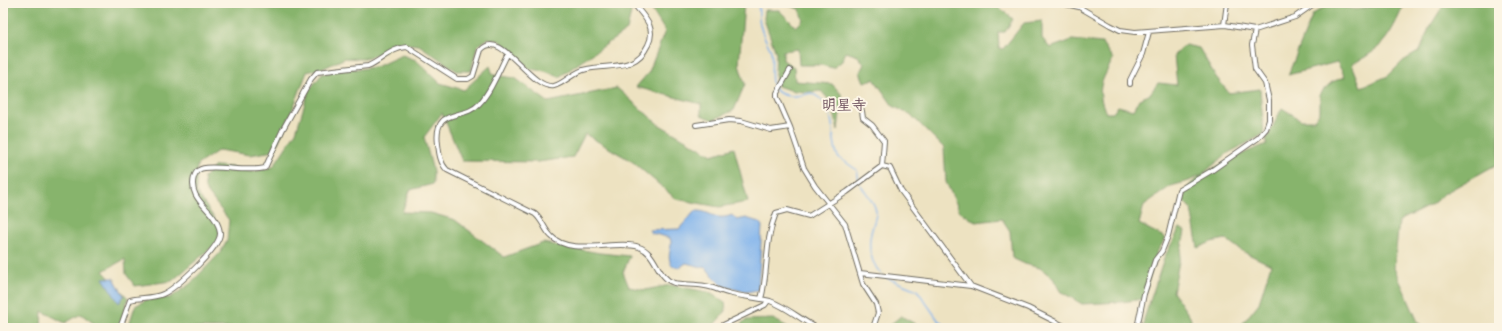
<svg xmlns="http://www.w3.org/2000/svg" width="1502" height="331" font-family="'Playpen Sans','Klee One',sans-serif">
  <rect width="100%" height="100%" fill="#fcf5e5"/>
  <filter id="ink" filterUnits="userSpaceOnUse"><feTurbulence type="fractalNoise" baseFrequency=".025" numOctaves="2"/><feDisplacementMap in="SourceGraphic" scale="8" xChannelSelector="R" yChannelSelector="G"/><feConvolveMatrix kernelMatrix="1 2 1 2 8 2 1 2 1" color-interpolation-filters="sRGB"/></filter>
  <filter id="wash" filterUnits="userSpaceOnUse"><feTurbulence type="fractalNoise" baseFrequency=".012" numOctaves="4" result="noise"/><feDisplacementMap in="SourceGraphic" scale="16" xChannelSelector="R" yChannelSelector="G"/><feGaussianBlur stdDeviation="0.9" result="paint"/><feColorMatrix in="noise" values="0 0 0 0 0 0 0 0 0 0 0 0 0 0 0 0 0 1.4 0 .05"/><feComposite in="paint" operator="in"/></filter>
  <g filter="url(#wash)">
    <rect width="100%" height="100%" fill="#ede2c1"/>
    <!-- forest -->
    <path fill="#87b46c" stroke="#59704c" d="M3,3H633L627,30L559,77L545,71L529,69L500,41L489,38L477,46L471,71H457L419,45L397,43L379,54L361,59L345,58L324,68L307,72L288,121L274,151L250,155L219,150L197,165L196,191L220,227L218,242L172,281L135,286L126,274L125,259L103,271L128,298L120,328H100L81,314L65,323L42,311L41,328H3Z
      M660,3H744L739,65L745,84L734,110L713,120L701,115V104L636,87L649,72L665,31L650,7Z
      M781,3H994L1013,19L1005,32H998L999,48L1003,49L1024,23L1042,21V38L1050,48L1072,40L1102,43L1113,59C1102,81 1095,89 1106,113H1113L1118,106L1133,110L1139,99L1149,95L1158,83L1177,85L1174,55L1185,45L1199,48L1216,77L1229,93L1260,89L1264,134L1228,153L1201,175L1189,181L1171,186L1144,205L1139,224L1166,238L1157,252L1143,299L1121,302L1082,304L1060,291L1053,278L1040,268L1025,264L1012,258L1010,231L1002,219L976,222L960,212L946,182L944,148L912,116L893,106L874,79L864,82L860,72L864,64L858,56L846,52L842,61L833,68L821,65H799L798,49L783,51V60L794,67L795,81L832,84L842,95L838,130L832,103L821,91C805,93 793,92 778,86L775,75L776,53L764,19L765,10H779L796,27L803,20L799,9Z
      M1331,3H1341C1353,16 1371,5 1385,3C1392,2 1397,4 1403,7C1390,36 1382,50 1352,64L1361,87L1388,76L1403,61L1420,51L1429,28L1445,3H1499V163L1445,193L1431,205L1399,221L1394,268L1418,322L1424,328H1239L1259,303L1271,265L1242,251L1226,239L1211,242L1198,248L1191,209L1184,201C1184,198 1184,194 1185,192C1191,175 1250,150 1267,144L1266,140L1282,108L1301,120H1314L1320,112V93L1332,82L1345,77L1337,62L1288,75L1313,14Z
      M402,55L416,60L440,83L464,90L490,66L493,75L515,78L548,102L617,88L658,124L712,155L734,148L748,202L719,207L676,199L633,162L585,134L573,157L538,162L462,161L442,113L424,137L433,171V184L410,190L402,212L431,213L455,220L504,257L543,243L600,253L630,256L623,272L629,287L645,290L670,285L708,292L725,302L726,311L711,328H128L135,306L150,298H170L190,284L220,253L227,241L229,220L205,189L204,177L215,166L233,167L251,172L273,167L296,132L309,90L322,74L342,69H361L378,66Z
      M1180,228L1185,231L1173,292L1190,317L1193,328H1144V319L1165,256Z
      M901,316L922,328H886Z
      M773,319L790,328H736L746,320Z"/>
    <!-- water -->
    <path fill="#7fb2ec" stroke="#556e8c" d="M695,211C711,210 714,222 732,215L737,220L746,218L759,222L762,226L758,290L746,292L722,286L706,268L686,263L679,268L672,266C665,254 674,248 670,238L651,233L649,230L679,229Z
      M103,278H114L124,296L119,303Z"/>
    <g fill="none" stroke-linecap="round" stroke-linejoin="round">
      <!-- stream -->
      <path stroke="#7fb2ec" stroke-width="1.5" d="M759,3C758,15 759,26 764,36C766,41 769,46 771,51C773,61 770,71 772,82C776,100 798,97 811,93C839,105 829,135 838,157L857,170L859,181
        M860,184C865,192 875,202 876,211C877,215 874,221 873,226C867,244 868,260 882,275
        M887,278L917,290L938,320L947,328"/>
    </g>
  </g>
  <g filter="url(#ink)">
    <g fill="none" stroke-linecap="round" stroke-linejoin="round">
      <!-- minor casing -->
      <g stroke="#6f6b60" stroke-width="6">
        <path id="minor" d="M1061,3L1079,7L1110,25L1120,30L1135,32L1225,25L1255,30L1295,17L1315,3
          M1224,25L1227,3
          M508,53C499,70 492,90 479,104C464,121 433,106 438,144C439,153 440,163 447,170L535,214C543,221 544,229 551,236C570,257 617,239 639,247C657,253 656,277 674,283C684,285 695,284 705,286C713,287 720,291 728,293C741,297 756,297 770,301C787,307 801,320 817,328
          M790,70L777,93V97L790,127L804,168L815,186L845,224L863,284L876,304L878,313L873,328
          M1130,84V80L1143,54L1149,32
          M862,111L863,118L872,125L884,141L882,166
          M696,125L729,120L741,121L771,130L790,127
          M860,273L971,286L1028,308L1068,328
          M761,299C769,270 764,242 776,213L787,210L809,216L847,192L882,166L890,168L901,191L971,286
          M120,328L130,300C140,297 152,299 163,294C176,288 221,247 220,233C218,210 187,202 194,177C195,174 196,171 199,170C208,163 248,173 265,168L283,129L311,79L317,72L368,66C382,60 391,48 407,47L457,79H468L473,76L481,50C501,27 530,90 554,86C564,84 574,71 587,69C611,64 636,71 648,45C657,27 644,17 633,3
          M717,328L765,305L768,301
          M1137,328L1144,294L1155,260L1162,251L1168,236L1179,190L1211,171L1258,138L1266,129L1269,120V100L1265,83L1255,69L1252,45L1255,30"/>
      </g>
      <!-- minor -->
      <use href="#minor" stroke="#fff" stroke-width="4"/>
    </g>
  </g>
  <g text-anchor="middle" stroke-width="4" stroke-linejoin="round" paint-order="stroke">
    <!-- quarter labels -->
    <g font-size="15" font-weight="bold" fill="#705460" stroke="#fcf5e5">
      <text x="844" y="110">明星寺</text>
    </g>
  </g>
  <!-- margin -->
  <rect width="1502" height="331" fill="none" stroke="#fcf5e5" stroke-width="16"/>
</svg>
